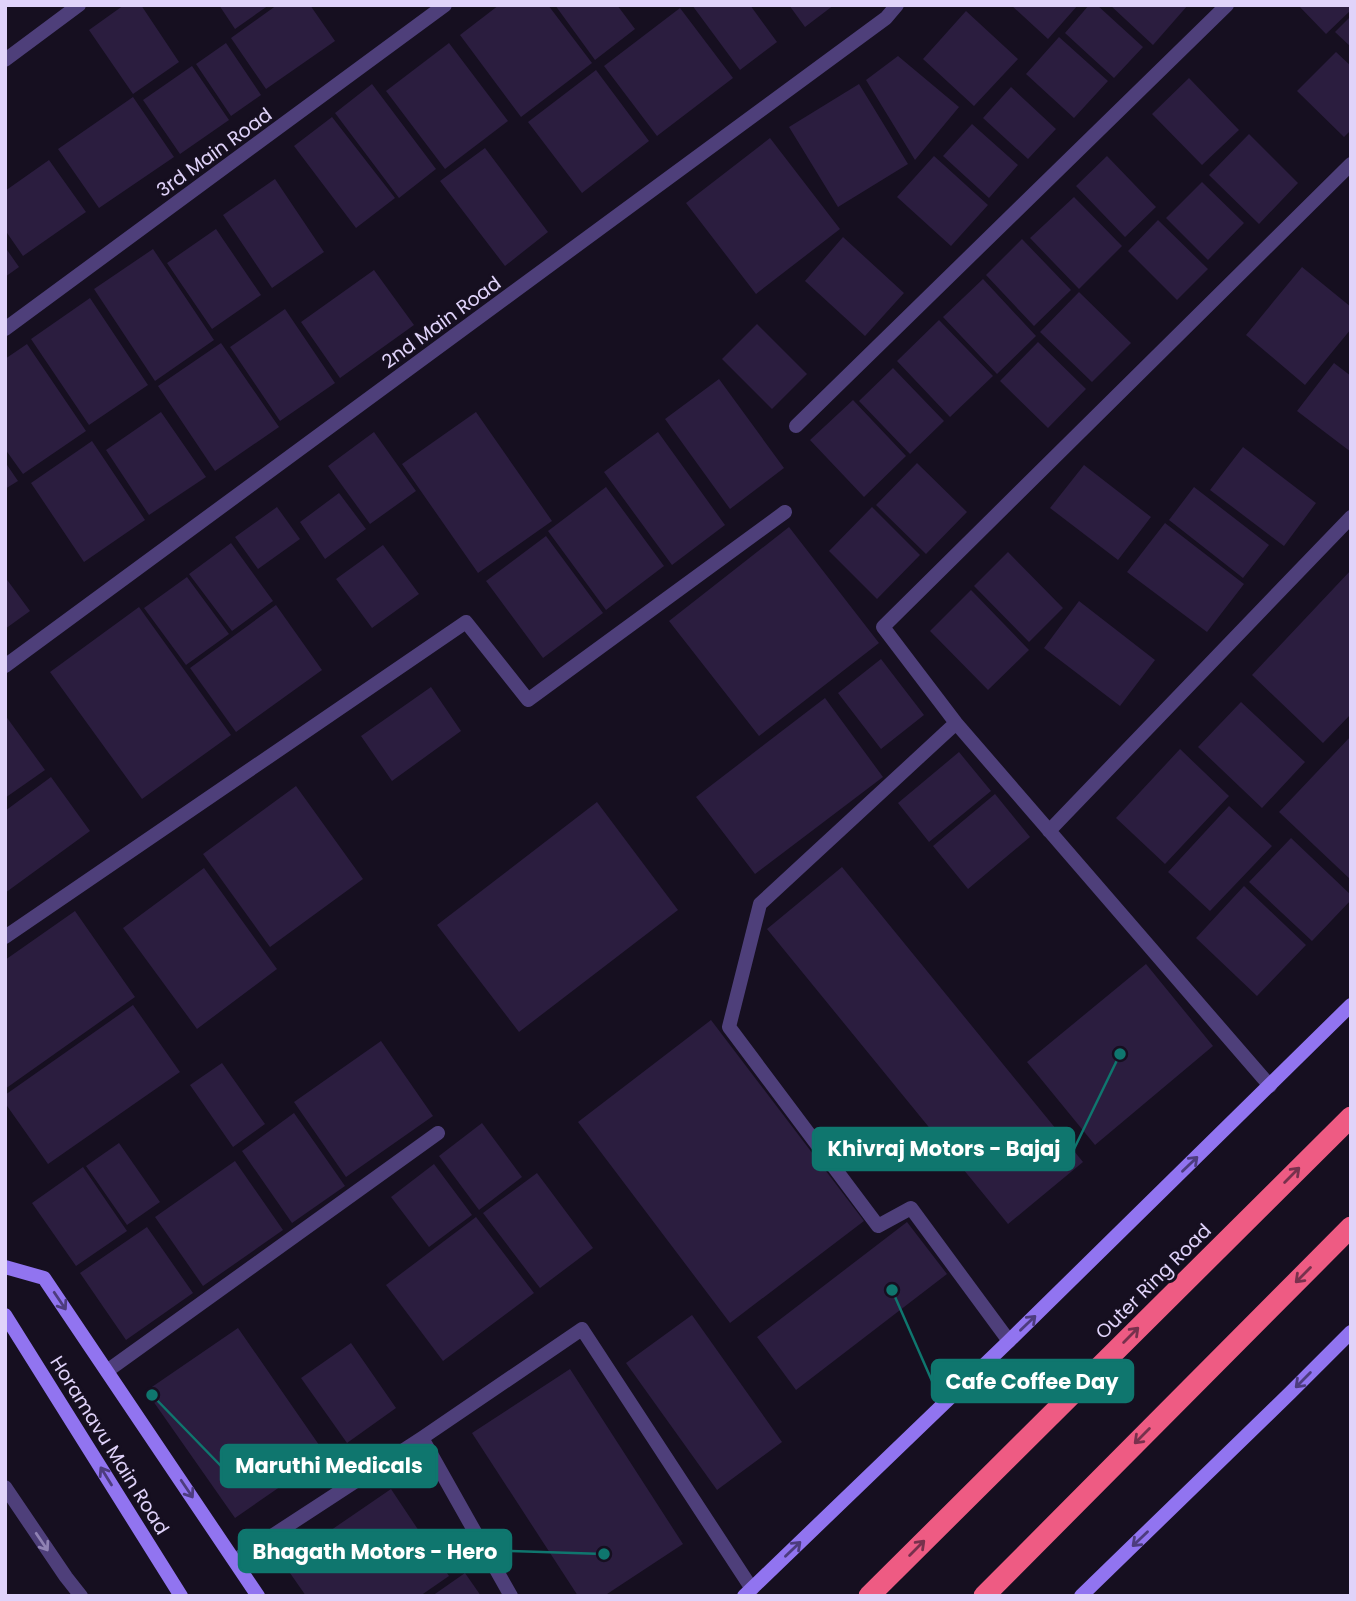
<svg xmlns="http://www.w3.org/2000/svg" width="1356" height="1601" font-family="Poppins,sans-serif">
  <rect width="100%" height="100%" fill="#160f20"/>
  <!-- building -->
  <path fill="#2b1d3f" d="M124,5H141L179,62L133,94L89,30Z
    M219,5H269L235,29Z
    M277,5H310L335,41L266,89L231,38Z
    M499,5H548L592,63L521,117L460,35Z
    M555,5H617L635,29L595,60Z
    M692,5H750L777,42L740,70Z
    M789,5H834L805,27Z
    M1011,5H1078L1048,39Z
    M1089,5H1097L1143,47L1114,78L1065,33Z
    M1110,5H1188L1153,45Z
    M1298,5H1351V10L1326,34Z
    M680,8L733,78L657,136L604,66Z
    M966,11L1018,59L974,106L923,59Z
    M1351,16V47L1335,32Z
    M1059,37L1108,81L1074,118L1026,74Z
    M226,43L261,95L231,116L196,64Z
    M449,43L508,121L445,169L386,91Z
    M1336,52L1351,66V130L1344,137L1297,91Z
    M898,56L959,107L915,160L866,80Z
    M192,66L229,120L180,154L143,100Z
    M596,70L649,141L582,193L528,122Z
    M1189,78L1239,130L1202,165L1152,114Z
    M372,84L436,169L399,198L335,113Z
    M859,84L908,164L838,207L789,127Z
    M1011,87L1056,129L1028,159L983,118Z
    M133,97L174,157L99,208L58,149Z
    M332,117L395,198L356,228L294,146Z
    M972,124L1018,165L989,198L943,156Z
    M1249,134L1298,183L1259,224L1209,175Z
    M770,138L840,229L756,294L686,203Z
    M485,148L548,232L505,266L440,181Z
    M934,156L988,205L951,246L897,197Z
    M1107,156L1156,207L1125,237L1076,186Z
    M49,160L86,212L23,256L5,230V191Z
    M275,179L324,252L272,288L223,215Z
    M1202,182L1244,223L1208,260L1166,218Z
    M1074,197L1122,246L1079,289L1030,238Z
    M1158,220L1208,269L1177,300L1128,251Z
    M216,229L261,295L212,329L167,263Z
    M843,237L904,293L865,336L805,281Z
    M1022,239L1071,290L1034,326L986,275Z
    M5,247L19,267L5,277Z
    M153,249L214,340L155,381L94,289Z
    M1302,267L1351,307V329L1305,385L1246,335Z
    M374,270L414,325L340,378L301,322Z
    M983,279L1036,336L997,374L943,317Z
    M1079,292L1131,343L1092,382L1040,332Z
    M90,298L148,385L89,425L31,339Z
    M285,309L335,383L280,421L230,347Z
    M939,320L993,376L950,417L897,361Z
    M757,324L807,374L772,409L722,359Z
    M1038,342L1086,389L1048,428L1000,381Z
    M221,343L279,427L215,471L158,386Z
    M27,344L86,431L23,474L5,449V359Z
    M1334,363L1351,376V452L1297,411Z
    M893,368L944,421L910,454L859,401Z
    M719,379L784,468L730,509L665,419Z
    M853,400L906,456L864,497L810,440Z
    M161,412L206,477L149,515L106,450Z
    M476,412L552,521L478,573L402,464Z
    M374,432L416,491L370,524L328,466Z
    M658,432L725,525L672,565L604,472Z
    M92,441L145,520L84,562L31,483Z
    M1243,447L1316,503L1284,546L1210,490Z
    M5,462L18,481L5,489Z
    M917,463L967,512L926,554L876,505Z
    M1084,465L1151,517L1118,560L1050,508Z
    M606,487L664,566L606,610L548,531Z
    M1194,487L1269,545L1243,578L1169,520Z
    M339,493L366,529L325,559L300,522Z
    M277,507L300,539L258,569L235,537Z
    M872,507L920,555L877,599L829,551Z
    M1165,523L1244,584L1207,632L1127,572Z
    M789,527L879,643L759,736L669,621Z
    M546,536L603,613L543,658L486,581Z
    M231,543L273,601L232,631L189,574Z
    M383,545L419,594L372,628L336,579Z
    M1008,552L1063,608L1029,642L974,586Z
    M1351,570V714L1323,743L1252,675Z
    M5,577L30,611L5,629Z
    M187,577L229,634L186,665L144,608Z
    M971,590L1029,650L988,690L930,631Z
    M1079,601L1155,660L1120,706L1044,648Z
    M276,605L322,670L236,732L190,668Z
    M139,607L231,735L142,799L50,672Z
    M881,659L924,715L881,749L838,693Z
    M431,687L461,731L392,781L361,736Z
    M825,698L883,777L755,874L696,797Z
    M1241,702L1305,762L1262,808L1198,747Z
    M5,715L45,770L5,798Z
    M1351,736V880L1279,812Z
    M1180,749L1229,796L1165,864L1116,818Z
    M959,752L991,791L929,842L898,803Z
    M51,777L90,831L5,893V811Z
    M296,786L363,879L270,947L203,854Z
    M995,794L1030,837L968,889L933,846Z
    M597,802L678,910L519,1032L437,925Z
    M1229,806L1272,846L1210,911L1168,872Z
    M1291,838L1351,895V900L1312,941L1249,882Z
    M842,867L1083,1162L1008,1224L767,929Z
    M204,868L277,969L197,1029L123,928Z
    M1244,886L1306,945L1257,996L1196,938Z
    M75,911L135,997L5,1089V960Z
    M1146,964L1213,1046L1095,1145L1027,1062Z
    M133,1005L180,1072L48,1164L5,1103V1095Z
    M711,1020L864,1221L730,1323L578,1122Z
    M381,1041L433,1116L346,1177L294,1102Z
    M222,1063L265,1124L233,1147L190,1085Z
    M294,1113L345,1186L292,1223L242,1151Z
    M482,1123L522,1177L479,1210L439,1156Z
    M119,1143L160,1202L127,1225L86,1166Z
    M235,1161L283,1230L203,1286L155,1217Z
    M434,1164L472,1215L429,1247L391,1197Z
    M83,1167L127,1231L76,1266L32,1203Z
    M537,1173L593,1248L540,1288L483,1213Z
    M476,1217L534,1293L443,1361L386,1285Z
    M907,1222L947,1274L796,1390L757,1337Z
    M147,1227L193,1293L126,1340L80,1273Z
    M692,1315L782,1442L717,1490L626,1363Z
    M238,1328L326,1455L235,1518L146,1391Z
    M351,1343L396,1408L347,1443L301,1378Z
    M570,1369L683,1544L604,1596H578L472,1433Z
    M391,1489L449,1576L420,1596H306L283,1563Z
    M465,1573L481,1596H432Z"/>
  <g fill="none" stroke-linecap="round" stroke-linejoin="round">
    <!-- street -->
    <path stroke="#4e3f7a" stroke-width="14" d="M5,60L79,5
      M5,329L445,5
      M796,426L1227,5
      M5,666L886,18L897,5
      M956,723L760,904L729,1027L878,1226L911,1208L1009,1341
      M1049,831L1351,517
      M5,937L466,622L528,700L785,512
      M1270,1086L956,723L883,627L1351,164
      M107,1371L438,1133
      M422,1438L511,1596
      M5,1487L66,1577L81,1596
      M235,1560L422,1438L582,1329L752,1589"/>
    <!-- secondary -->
    <path stroke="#9174f0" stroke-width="14" d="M5,1267L44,1278L258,1596
      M5,1315L181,1596
      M744,1596L1009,1341L1351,1005
      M1081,1596L1291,1392L1351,1332"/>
    <!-- highway -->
    <path stroke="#ee5b83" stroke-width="21" d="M869,1596L1351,1117
      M984,1596L1351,1227"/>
  </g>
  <!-- one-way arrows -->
  <defs><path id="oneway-shaft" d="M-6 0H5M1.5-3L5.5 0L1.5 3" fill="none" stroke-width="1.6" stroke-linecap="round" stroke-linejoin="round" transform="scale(1.75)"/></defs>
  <g stroke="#4d3c7e">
    <use href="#oneway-shaft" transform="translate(1190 1164) rotate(-44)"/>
    <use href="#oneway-shaft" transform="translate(60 1301) rotate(56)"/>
    <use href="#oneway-shaft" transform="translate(1028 1323) rotate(-44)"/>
    <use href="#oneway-shaft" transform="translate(1303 1380) rotate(135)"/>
    <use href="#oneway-shaft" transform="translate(106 1476) rotate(-122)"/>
    <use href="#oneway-shaft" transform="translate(187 1489) rotate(56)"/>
    <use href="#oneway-shaft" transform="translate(1140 1539) rotate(136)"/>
    <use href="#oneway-shaft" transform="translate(793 1549) rotate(-44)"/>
  </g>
  <g stroke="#77314d">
    <use href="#oneway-shaft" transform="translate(1292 1175) rotate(-45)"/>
    <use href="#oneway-shaft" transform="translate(1303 1275) rotate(135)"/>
    <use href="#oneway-shaft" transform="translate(1131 1335) rotate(-45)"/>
    <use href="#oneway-shaft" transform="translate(1142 1436) rotate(135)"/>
    <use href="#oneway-shaft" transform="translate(917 1548) rotate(-45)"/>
  </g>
  <use stroke="#9082b4" href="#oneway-shaft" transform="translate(42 1542) rotate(56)"/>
  <g text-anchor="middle" stroke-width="6" stroke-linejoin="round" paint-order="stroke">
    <!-- street labels -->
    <g font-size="19" fill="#e0d3fa" stroke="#160f20">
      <text transform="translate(214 152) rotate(-36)" y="7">3rd Main Road</text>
      <text transform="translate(441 322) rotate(-36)" y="7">2nd Main Road</text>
      <text transform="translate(1153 1281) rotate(-45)" y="7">Outer Ring Road</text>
      <text transform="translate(110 1445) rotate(58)" y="7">Horamavu Main Road</text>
    </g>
  </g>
  <!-- callouts -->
  <path fill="none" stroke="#0f766e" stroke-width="2.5" d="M1120 1054L1074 1149M892 1290L932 1381M152 1395L221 1466M604 1554L511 1551"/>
  <g fill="#0f766e" stroke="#160f20" stroke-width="2.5">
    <circle cx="1120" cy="1054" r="7"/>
    <circle cx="892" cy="1290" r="7"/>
    <circle cx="152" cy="1395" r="7"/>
    <circle cx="604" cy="1554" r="7"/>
  </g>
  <g fill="#0f766e" stroke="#0f766e" stroke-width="2.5">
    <rect x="813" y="1128" width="261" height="42" rx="7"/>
    <rect x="932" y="1360" width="201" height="42" rx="7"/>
    <rect x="221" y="1445" width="216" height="42" rx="7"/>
    <rect x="239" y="1530" width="272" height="42" rx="7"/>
  </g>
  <g font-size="21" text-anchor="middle" font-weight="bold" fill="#fff">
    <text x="944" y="1156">Khivraj Motors - Bajaj</text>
    <text x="1032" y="1389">Cafe Coffee Day</text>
    <text x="329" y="1473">Maruthi Medicals</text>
    <text x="375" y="1559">Bhagath Motors - Hero</text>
  </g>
  <!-- border -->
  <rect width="1356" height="1601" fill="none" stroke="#e0d3fa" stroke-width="14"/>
</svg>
